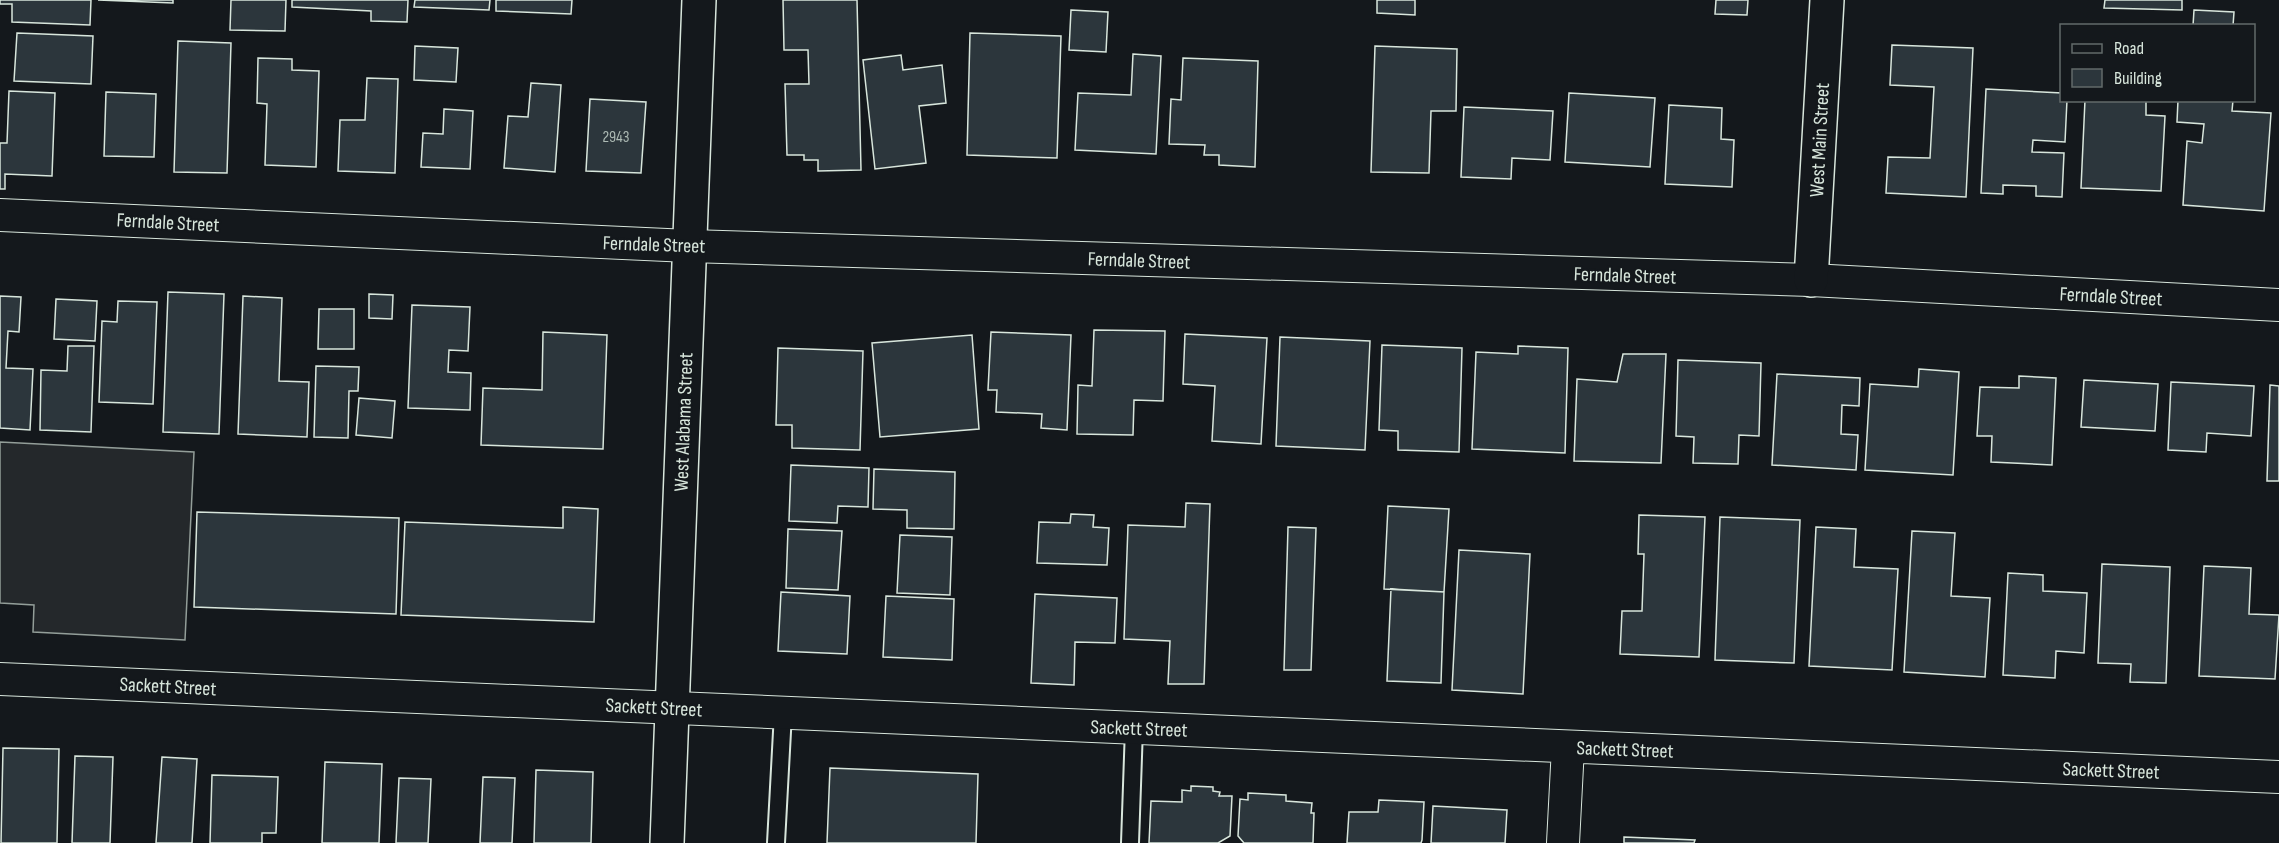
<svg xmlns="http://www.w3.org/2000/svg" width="2279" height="843" font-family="'Sofia Sans Condensed',sans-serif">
  <rect width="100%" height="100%" fill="#14181c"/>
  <!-- parking -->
  <path fill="#24282b" stroke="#939e99" stroke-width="1.5" d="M0,442L194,452L185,640L33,632L34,605L0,603Z"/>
  <!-- building -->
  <path fill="#2c363c" stroke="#d8e6dc" stroke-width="1.5" d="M0,0H91L90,25L12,22V4H0Z
    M98,0H173V3Z
    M231,0H286L285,31L230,30Z
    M292,0H408L407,22L371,21V11L292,7Z
    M415,0H490L489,10L414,7Z
    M496,0H572L571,14L496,11Z
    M783,0H857L861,170L818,171V160H804V155H787L785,84H809L808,50H784Z
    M1377,0H1415V15L1377,13Z
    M1716,0H1748L1747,15L1715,14Z
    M2105,0H2182V10L2104,8Z
    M1071,10L1108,12L1106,52L1069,50Z
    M2194,10L2234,12L2233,26H2193Z
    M17,33L93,36L91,84L14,81Z
    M970,33L1061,36L1057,158L967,155Z
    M178,41L231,43L227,173L174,172Z
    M1892,45L1973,48L1966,197L1886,193L1888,157L1930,158L1934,87L1890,85Z
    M415,46L458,48L456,82L414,80Z
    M1375,46L1457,49L1456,111H1431L1429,173L1371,172Z
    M1133,54L1161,56L1156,154L1075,150L1078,93L1131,95Z
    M901,55L903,70L942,65L946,103L919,106L926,163L875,169L863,60Z
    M258,58L292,59V70L319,71L316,167L265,165L267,104L257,103Z
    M1183,58L1258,61L1255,167L1219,165V155H1204L1205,145L1169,144L1171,99L1181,100Z
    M367,78L398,79L395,173L338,171L340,120H365Z
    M531,83L561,85L555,172L504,168L508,116L528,117Z
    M1986,89L2062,93V100H2067L2065,142L2033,140L2032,152L2064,153L2062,197L2036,196V186L2003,185V194L1981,193Z
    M9,91L55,93L52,176L5,174V189H0V143H7Z
    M106,92L156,94L154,157L104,156Z
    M1569,93L1655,98L1650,167L1565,162Z
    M590,99L646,102L641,173L586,171Z
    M2085,100H2146V115L2165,116L2161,191L2081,188Z
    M2178,100H2233L2232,111L2271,113L2264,211L2183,205L2187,141L2202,143L2204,124L2177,122Z
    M1669,105L1722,108L1721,139L1734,140L1732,187L1665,184Z
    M1464,107L1553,111L1550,160L1512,158L1511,179L1461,177Z
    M444,109L473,111L470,169L421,167L423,133L443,134Z
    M168,292L224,294L219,434L163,432Z
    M369,294L393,295L392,319L369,318Z
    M0,296L21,297L19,332L8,331L6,368L33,369L30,430L0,428Z
    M243,296L282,298L279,381L309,382L307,437L238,434Z
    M56,299L97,301L95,341L54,339Z
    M118,301L157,302L153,404L99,402L102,321L117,322Z
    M412,305L470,307L468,351L449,350L448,372L471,373L470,410L408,408Z
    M319,309H354V349H318Z
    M1094,330L1165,331L1163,401L1134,400L1133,435L1077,434L1078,385L1092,386Z
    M543,332L607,335L603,449L481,445L483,388L542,390Z
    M991,332L1071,335L1067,430L1041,428L1042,414L996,412L997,390H988Z
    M1185,334L1267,338L1261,444L1212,441L1215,386L1183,384Z
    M972,335L979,429L880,437L872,343Z
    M1280,337L1370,341L1365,450L1276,446Z
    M1382,345L1462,348L1459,452L1398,450V431L1379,430Z
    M68,346H94L91,432L40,430L41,370L67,371Z
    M1518,346L1568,348L1565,453L1472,449L1476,352L1518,354Z
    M778,348L863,351L860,450L792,448V425H776Z
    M1623,354H1666L1661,463L1574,461L1577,379L1617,382Z
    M1678,360L1761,363L1759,436L1739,435L1738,464L1693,463L1694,437L1676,436Z
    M316,366L359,367L358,391H349L348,438L314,437Z
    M1919,369L1959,372L1953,475L1865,470L1870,384L1918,387Z
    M1777,374L1860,378L1859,406L1842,405L1841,434L1858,435L1856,470L1772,465Z
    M2019,376L2056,378L2052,465L1991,462L1992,436H1977L1980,387L2019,388Z
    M2084,380L2158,384L2155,431L2081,427Z
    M2171,382L2254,386L2251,436L2207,433L2206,452L2168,450Z
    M2270,385L2279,386V481H2267Z
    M359,398L395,401L392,438L356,435Z
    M791,465L869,468L868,507L838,506L837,523L789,521Z
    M874,469L955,472L954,529L907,528V510L873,509Z
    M1186,503L1210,504L1204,684H1168L1170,641L1124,639L1128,525L1185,527Z
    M1388,506L1449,509L1444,592L1384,589Z
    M563,507L598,509L594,622L401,615L405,522L563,528Z
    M197,512L399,518L396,614L194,607Z
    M1071,514L1094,515L1093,527L1109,528L1107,565L1037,563L1039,522L1070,523Z
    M1639,515L1705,517L1699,657L1620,654L1622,611H1642L1644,554H1638Z
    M1720,517L1800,520L1794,663L1715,660Z
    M1288,527L1316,528L1311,670H1284Z
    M1816,527L1856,529L1854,567L1898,569L1892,670L1809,666Z
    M788,529L842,531L838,590L786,588Z
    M1912,531L1955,533L1951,596L1990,598L1985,677L1904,672Z
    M900,535L952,537L950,595L897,593Z
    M1459,550L1530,554L1523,694L1452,690Z
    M2102,564L2170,567L2166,683L2130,682L2131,664L2098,663Z
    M2204,566L2251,568L2249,614L2279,615L2275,679L2199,676Z
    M2008,573L2043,575V591L2087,593L2084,653L2056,651L2055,678L2003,675Z
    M1391,589L1444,592L1441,683L1387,681Z
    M781,592L850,596L847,654L778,651Z
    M1035,594L1117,598L1115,643L1075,642L1074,685L1031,683Z
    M886,596L954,599L952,660L883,657Z
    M3,748L59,749L57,843H1Z
    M75,756L113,757L110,843H72Z
    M162,757L197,759L192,843H156Z
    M325,762L382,764L379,843H322Z
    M830,768L978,774L976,843H827Z
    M536,770L593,772L591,843H534Z
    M212,775L278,777L276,833H262V843H210Z
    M483,777L515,778L512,843H480Z
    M399,778L431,779L428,843H396Z
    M1191,786L1213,787V791L1220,792L1219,796H1232L1230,836L1218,843H1149L1151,801L1182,802V790L1191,791Z
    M1248,793L1286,795V801L1312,803L1311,813H1314L1313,843H1244L1238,836L1240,799L1248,800Z
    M1379,800L1424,802L1422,840L1421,843H1347L1349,812H1378Z
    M1433,806L1507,810L1505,843H1431Z
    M1624,837L1695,840L1694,843H1624Z"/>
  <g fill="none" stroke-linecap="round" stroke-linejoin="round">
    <!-- service casing -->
    <g stroke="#d8e6dc" stroke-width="20">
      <path id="service" d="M776,843L783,713
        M1130,843L1134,728"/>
    </g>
    <!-- minor casing -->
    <g stroke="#d8e6dc" stroke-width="34">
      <path id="minor" d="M0,215L689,246L1811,280L2279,305
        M0,679L2279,777
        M1563,843L1568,747"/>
    </g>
    <!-- tertiary casing -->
    <g stroke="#d8e6dc" stroke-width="36">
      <path id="tertiary" d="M1811,280L1827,0
        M667,843L699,0"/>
    </g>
    <!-- service -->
    <use href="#service" stroke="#14181c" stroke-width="16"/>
    <!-- minor -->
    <use href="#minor" stroke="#14181c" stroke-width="32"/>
    <!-- tertiary -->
    <use href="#tertiary" stroke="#14181c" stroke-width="33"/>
  </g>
  <g text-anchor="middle" stroke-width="4.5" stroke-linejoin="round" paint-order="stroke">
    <!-- number labels -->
    <g font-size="16" fill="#adbab4">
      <text x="616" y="142">2943</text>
    </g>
    <!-- street labels -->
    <g font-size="20" fill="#d8e6dc" stroke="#14181c">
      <text transform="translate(1819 140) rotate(-87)" y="7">West Main Street</text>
      <text transform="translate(168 222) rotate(3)" y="7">Ferndale Street</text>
      <text transform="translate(654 244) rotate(2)" y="7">Ferndale Street</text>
      <text transform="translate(1139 260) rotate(2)" y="7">Ferndale Street</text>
      <text transform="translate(1625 275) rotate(2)" y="7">Ferndale Street</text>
      <text transform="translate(2111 296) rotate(3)" y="7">Ferndale Street</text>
      <text transform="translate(683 422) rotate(-88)" y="7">West Alabama Street</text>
      <text transform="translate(168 686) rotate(3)" y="7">Sackett Street</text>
      <text transform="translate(654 707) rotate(3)" y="7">Sackett Street</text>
      <text transform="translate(1139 728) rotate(2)" y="7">Sackett Street</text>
      <text transform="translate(1625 749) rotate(2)" y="7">Sackett Street</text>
      <text transform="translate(2111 770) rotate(2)" y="7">Sackett Street</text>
    </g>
  </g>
  <!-- legend -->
  <rect x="2060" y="24" width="195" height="78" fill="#14181c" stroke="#626a69" stroke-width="1.5"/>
  <rect x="2072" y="44" width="30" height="9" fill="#14181c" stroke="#626a69" stroke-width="1.5"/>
  <text x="2114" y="54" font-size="18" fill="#d8e6dc">Road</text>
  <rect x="2072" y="69" width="30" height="18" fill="#2c363c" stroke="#626a69" stroke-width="1.5"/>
  <text x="2114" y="84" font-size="18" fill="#d8e6dc">Building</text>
</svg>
